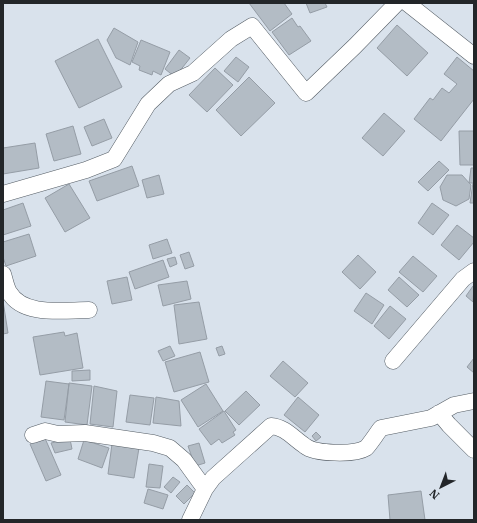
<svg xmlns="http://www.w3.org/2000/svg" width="477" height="523" font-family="'IBM Plex Serif',serif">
  <rect width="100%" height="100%" fill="#d9e2ec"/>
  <!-- building -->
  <path fill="#b3bcc5" stroke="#959da6" d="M249,3H284L292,14L270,31Z
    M306,3H325L327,7L310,13Z
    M292,18L298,27L300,26L311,41L289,55L272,32Z
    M397,25L428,53L407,76L377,48Z
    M114,28L138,42L130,65L116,58L107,40Z
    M98,39L122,87L79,108L55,61Z
    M141,40L170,52L161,75L153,71L152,75L139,70L140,66L132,62Z
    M179,50L190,58L175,77L165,69Z
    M236,57L249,67L238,82L224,71Z
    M457,57L474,71V99L441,141L414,119L430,98L433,100L442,88L449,93L457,84L444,74Z
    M215,68L233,85L207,112L189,95Z
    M249,77L275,103L241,136L216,110Z
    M384,113L405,131L383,156L362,138Z
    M104,119L112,138L92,146L84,127Z
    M73,126L81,154L54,161L46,134Z
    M459,131H474V165H460Z
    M35,143L39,168L3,174V148Z
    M439,161L449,170L428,191L418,182Z
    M132,166L139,186L97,201L89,181Z
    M471,168H474V203H470L473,183H469Z
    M159,175L164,194L147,198L142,180Z
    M447,175H462L471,185L469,199L456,206L443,200L440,187Z
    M69,184L90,218L65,232L45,198Z
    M23,203L31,226L3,235V210Z
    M432,203L449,215L433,235L418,223Z
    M457,225L474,238V242L459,260L441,245Z
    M29,234L36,256L6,266L3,257V242Z
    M167,239L172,253L153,259L149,245Z
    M189,252L194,266L185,269L180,255Z
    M358,255L376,272L360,289L342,272Z
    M413,256L437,276L423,292L399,272Z
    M175,257L177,264L170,267L167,259Z
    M163,260L169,277L135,289L129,272Z
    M127,277L132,300L112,304L107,281Z
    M399,277L419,295L407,307L388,290Z
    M187,281L191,299L163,306L158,285Z
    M473,286L474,287L473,302L466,296Z
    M366,293L384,305L372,324L354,311Z
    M3,301L8,333L3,334Z
    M199,302L207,339L179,344L174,305Z
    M390,306L406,319L389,339L374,326Z
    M64,332L65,336L77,333L83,368L40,375L33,337Z
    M170,346L175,356L163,361L158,351Z
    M222,346L225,354L219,356L216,348Z
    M200,352L209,382L174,392L165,362Z
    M474,358V373L467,367Z
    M283,361L308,383L295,397L270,376Z
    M90,370V380L72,381V371Z
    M46,381L69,384L64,420L41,417Z
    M69,383L92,386L87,425L65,422Z
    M206,384L223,411L198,427L181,400Z
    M94,386L117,391L113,427L90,424Z
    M246,391L260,405L239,425L225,411Z
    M130,395L154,398L150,425L126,422Z
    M156,397L179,401L181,426L153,423Z
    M298,397L319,415L305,432L284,415Z
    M224,411L236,430L233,432L235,435L222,443L219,439L211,445L199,429Z
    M316,432L321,437L316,441L312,436Z
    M44,436L61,475L46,481L30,444Z
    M70,439L72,449L55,453L51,443Z
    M84,440L109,448L102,468L78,459Z
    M199,443L205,463L195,466L188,446Z
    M112,444L139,448L134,478L108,474Z
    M149,464L163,466L160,488L146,487Z
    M173,477L180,482L171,493L164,487Z
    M187,485L195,493L184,504L176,496Z
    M148,489L168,495L163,509L144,503Z
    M421,491L425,520H390L388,495Z"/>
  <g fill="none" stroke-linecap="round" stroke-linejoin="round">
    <!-- minor casing -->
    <g stroke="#555d65" stroke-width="17">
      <path id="minor" d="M407,3L474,56
        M3,194L86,170L114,159L148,104L169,84L193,73L231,39L252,26L306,93L355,46L397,3
        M3,274C5,280 6,287 9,292C23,317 64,310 89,310
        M393,361L463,279L474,271
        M439,413L449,425L474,450
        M33,435L45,431L58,434L85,433L153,443L170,448L184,460L205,489
        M190,520L205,489L213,478L271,426C285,427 293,438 305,446C315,454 355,455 366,448C370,444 377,433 381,428L431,418L454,405L474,401"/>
    </g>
    <!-- minor -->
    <use href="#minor" stroke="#fff" stroke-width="16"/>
  </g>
  <!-- border -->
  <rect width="477" height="523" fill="none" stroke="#232629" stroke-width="8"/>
  <!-- north arrow -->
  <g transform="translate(441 487) rotate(222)" stroke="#d9e2ec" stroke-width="3" paint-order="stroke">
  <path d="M0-3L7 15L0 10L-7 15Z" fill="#232629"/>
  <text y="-6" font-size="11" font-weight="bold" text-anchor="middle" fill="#232629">N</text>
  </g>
</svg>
